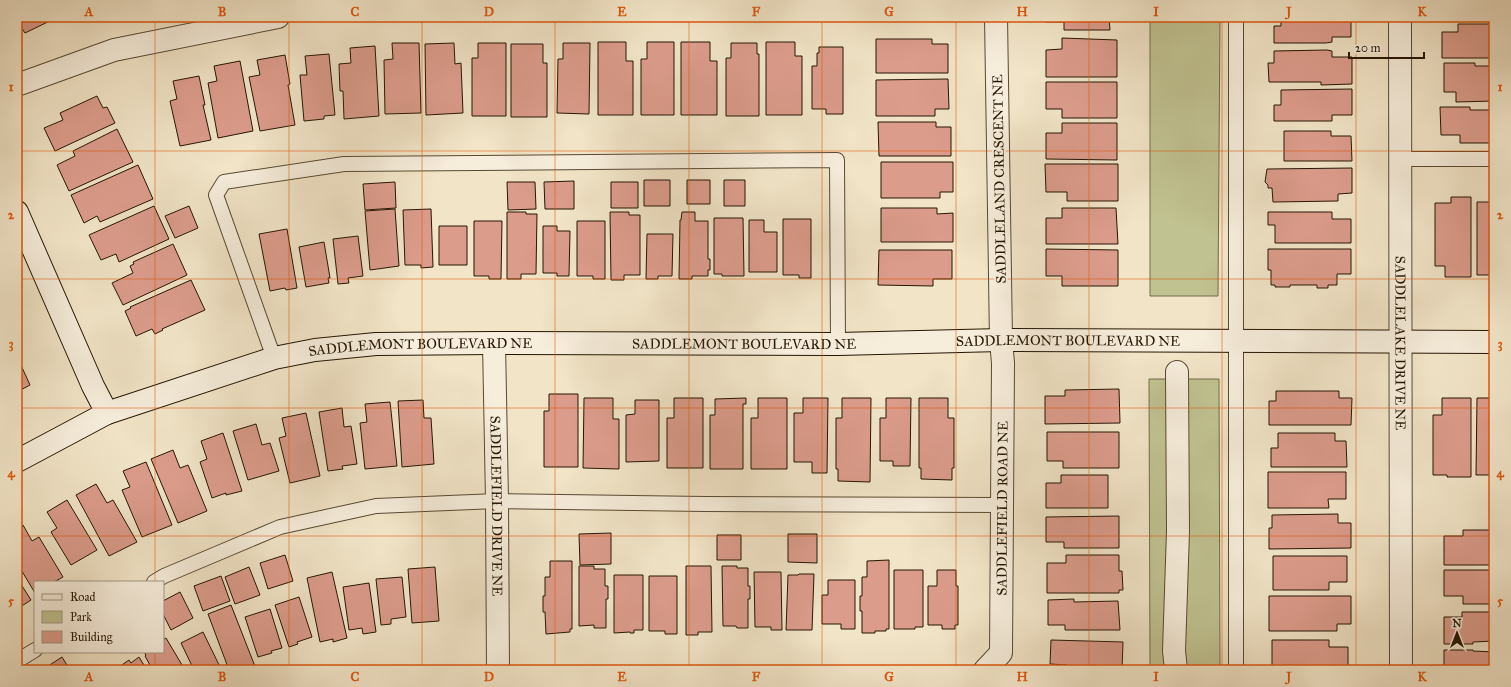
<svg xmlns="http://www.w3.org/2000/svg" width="1511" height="687" font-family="'IM FELL Great Primer',serif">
  <rect width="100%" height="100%" fill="#f1e4c7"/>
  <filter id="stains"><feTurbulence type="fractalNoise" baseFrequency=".005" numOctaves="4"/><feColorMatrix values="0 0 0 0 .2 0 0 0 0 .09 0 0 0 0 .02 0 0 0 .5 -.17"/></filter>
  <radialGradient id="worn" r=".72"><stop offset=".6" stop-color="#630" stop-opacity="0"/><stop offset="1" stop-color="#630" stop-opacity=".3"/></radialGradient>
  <!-- green -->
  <path fill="#c1c291" stroke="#736c4a" d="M1150,17H1220L1218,296H1150Z
    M1149,379H1219L1220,670H1150Z"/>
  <!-- building -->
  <path fill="#dc9c8c" stroke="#251602" d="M17,17H58L25,33L21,27L17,29Z
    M1046,17H1109L1110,30H1064V22H1046Z
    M1281,17H1351V37H1332V42L1326,43H1274V26H1281Z
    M1458,24H1494V58H1442V32H1458Z
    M1062,38L1117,40V77H1046V50L1062,49Z
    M876,39H932V44H948V73H876Z
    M598,42H626V61H633V115H598Z
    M647,42H674V115H641V59H647Z
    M681,42H710V61H717V115H681Z
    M766,42H795V56H802V115H766Z
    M392,43H419L421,113L385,114L384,60L393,59Z
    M454,43L455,64L461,63L463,113L426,115L425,44Z
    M478,43H506V116H472V58H478Z
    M563,43H590L589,114L557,113L558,59H563Z
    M731,43H757V54H759V116H726V58H731Z
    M511,44H543V63H547V117H511Z
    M375,46L379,116L344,119L343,91H340L339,64L351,63L350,48Z
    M819,47H843V114H826V109H812V66H817V53H819Z
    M1327,50L1332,51V57H1352V84L1321,85V82H1269L1268,63H1274V51Z
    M329,54L335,115L324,116V119L304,121L300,75H307L305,56Z
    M285,55L290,84L288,85L295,125L260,131L249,77L260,75L257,60Z
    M240,61L253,131L218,138L208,83L217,81L214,66Z
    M1444,63H1475V66H1494V101L1456,102V92H1444Z
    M199,76L205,105H203L211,140L180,146L170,101L177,99L173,81Z
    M948,79L949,109H935V116H876V80Z
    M1046,82H1117V118H1062V109H1046Z
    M1352,89V115H1332V121H1274V105H1281V90Z
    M97,96L103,108L107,107L115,123L55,151L44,128L63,120L60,113Z
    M1440,107H1470V110H1494V143H1460V135H1441Z
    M878,122H936V127H951V156H879Z
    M1062,123H1117V160L1046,159V133H1062Z
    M117,129L133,162L69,191L57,165L75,156L73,151Z
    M1284,131H1331V136H1351L1352,161H1284Z
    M881,162H953V192H940V198H881Z
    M1045,164H1118V201H1067V192H1046Z
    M138,165L153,199L100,222L97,216L84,223L71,195Z
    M1352,168V193L1338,194V201L1273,202L1272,188H1268V185L1265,182L1267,169Z
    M644,180H670V206H644Z
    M687,180H710V204H687Z
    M724,180H745V206H724Z
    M574,181V209H545L544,182Z
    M395,182L396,208L365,210L363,184Z
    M507,182H535L536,209L508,210Z
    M611,182H638V208H611Z
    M1451,197H1471V277H1445V266H1435V203H1451Z
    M1492,200H1494V275H1477V202H1492Z
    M154,206L169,239L119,262L116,254L101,260L89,235Z
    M189,206L198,228L175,238L165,216Z
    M881,208H937V214L953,213V242H881Z
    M1062,208H1116L1118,244H1046V218H1062Z
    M395,209L399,266L370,270L365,211Z
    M431,209L433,267L421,268V265H405L403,210Z
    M507,212H526V214H537L536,274H521V279H507Z
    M610,212H629V215H640V275H624V280H611Z
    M682,212H695V221H708V259H710V270H708V276H692V279H679L680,220H681Z
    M1268,212H1332V219H1351V243H1275V225H1268Z
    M714,218H743L744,276H722V274H714Z
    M783,219H811V278H799V275H783Z
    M749,220H764V232H777V272H749Z
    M474,221H502L501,279H489V276H474Z
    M577,221H605V279H593V276H577Z
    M439,226H467V265H439Z
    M543,226H557V231H570L569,276H557V273H543Z
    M287,229L297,288L286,290L285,288L270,291L259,234Z
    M647,234H673L672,276H658V279H646Z
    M358,236L363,276L348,278L349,283L338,284L333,239Z
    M324,242L330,278H328L329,283L306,287L299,247Z
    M173,244L187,275L123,305L112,283L133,273L130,266L134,264L133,262Z
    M1046,249L1118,250V286H1062V276H1046Z
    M1268,249H1351V274H1337V285H1328V288H1317V285H1290V287H1275V285H1271V270H1268Z
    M879,250H952V279H933V286L878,285Z
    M191,280L205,310L162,329L163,330L155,334L152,329L136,336L125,311L131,308L130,307Z
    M20,363L30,385L17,392V364Z
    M1119,389L1120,423L1045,424V396H1065V390Z
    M1276,391H1339V398H1352L1351,425H1269V401H1276Z
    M549,394H578V467H544V411H549Z
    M584,398H613V419H619V469L583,468Z
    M674,398H703V468H667V418H674Z
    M746,398V404H743V469H710V415H715V399Z
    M758,398H787V469H751V418H758Z
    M803,398H828L827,473H812V462H794V413H803Z
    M842,398H871L870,482L838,481V469H836V418H842Z
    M886,398H911L910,466H893V461H880V418H886Z
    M919,398H948V418H954V468H952V480L921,479V468H919Z
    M1442,398H1471V477H1447V475H1433V415H1442Z
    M1477,398H1494V477H1491V475H1476Z
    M423,400L424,418H431L434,464L402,467L398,401Z
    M635,400H659V461L626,462V415L635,414Z
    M390,402L397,466L365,469L360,423L367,422L365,404Z
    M342,408L344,427L351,426L357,464L342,466L343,469L328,471L319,412Z
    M306,413L320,476L290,483L279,438L286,436L282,418Z
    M256,424L262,445L270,443L279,471L248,480L233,431Z
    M1047,432H1119V468H1063V461H1047Z
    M223,433L242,491L226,495V493L212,498L200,462L207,459L201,441Z
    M1278,433H1335V441H1346L1347,467H1271V448H1278Z
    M173,450L180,468L188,465L207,511L178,523L151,459Z
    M146,462L172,525L142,537L122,490L130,487L123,471Z
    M1268,472H1346V499H1328L1329,508H1268Z
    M1061,475H1108V508H1046V483H1061Z
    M96,484L107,503L113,500L137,542L109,556L76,495Z
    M67,500L97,550L71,565L51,532L57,528L47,512Z
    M1338,514V523H1351V548L1269,549V528H1272V515Z
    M1119,516V548H1064V542H1046V517Z
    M23,525L32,541L39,537L63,577L54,582H35V593L17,563V529Z
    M1463,530H1494V565H1444V536H1463Z
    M611,533V564L580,565L579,534Z
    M788,534H817V563L788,562Z
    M717,535H741V560H717Z
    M285,555L293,581L268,589L260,563Z
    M1066,555H1119V571H1122L1123,590H1119V593H1047V563H1066Z
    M1273,556H1347V582H1329V590H1273Z
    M889,560V629H886V631H875V633H862V611H860V596H862V577H867V561Z
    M550,561H572V629H570V632L546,634L545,612H543V596H545V577H550Z
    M579,566H594V569H605V586H608V599H606V628H594V625L579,626Z
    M686,566H711L712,632H698V635H686Z
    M722,566H737V568H748V586H750V599H748V628H737L736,626H723Z
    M249,567L260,595L235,604L225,577Z
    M435,567L439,621L412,623L408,569Z
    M894,570H923V627H915V629H894Z
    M937,570H956V586H958V625H955V629H942V625H928V586H937Z
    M1444,570H1494V604H1463V596H1444Z
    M332,572L347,638L333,642V639L320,642L307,578Z
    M754,572H781L782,630H771V627H755Z
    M799,574H814L812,630H786L788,575H798Z
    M614,575H643V630H634V633H630V632L614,633Z
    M221,576L230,601L203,611L194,586Z
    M649,576H677V634H665V631H649Z
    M402,577L406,617L391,619V624L381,625L376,579Z
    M17,578L31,600L17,609Z
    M828,580H855V629H841V624H822V595H828Z
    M369,583L376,632L363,634L362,628L349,630L343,587Z
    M180,592L193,618L171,630L163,614V601Z
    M1269,596H1351V624H1337V631H1269Z
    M299,597L312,637L297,642L298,644L289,647L275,605Z
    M1074,599V602L1118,601L1120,630H1065V625H1048V600Z
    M231,605L256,669L253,670H229L208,614Z
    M270,609L282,648L271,651L272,653L258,657L245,617Z
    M1462,612H1494V641L1473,642V644H1444V617H1462Z
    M203,632L221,669L218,670H194L181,643Z
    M166,638L185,670H155L153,666L151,667L145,656L146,655L144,652H163V640Z
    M1051,640L1123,642L1122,670H1067V665L1050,664Z
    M1272,640H1329V647H1348V670H1272Z
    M1444,650H1473V651L1494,652V670H1444Z
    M62,657L70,670H42Z
    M139,657L147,670H117L116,669L129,660L131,663Z"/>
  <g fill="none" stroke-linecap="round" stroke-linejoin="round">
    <!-- lane casing -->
    <g stroke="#584a33" stroke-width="16">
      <path id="lane" d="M1401,159H1494
        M274,358L216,195L224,182L344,164L837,160L838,344
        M154,582L164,576L280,527L376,506L497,501L705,504L1002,505
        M17,661L35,650
        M1236,670V17"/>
    </g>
    <!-- street casing -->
    <g stroke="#584a33" stroke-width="24">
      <g id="street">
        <path id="s1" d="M1400,17L1401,670"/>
        <path d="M17,85L114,50L278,17"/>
        <path id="s2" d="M494,343L497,501L498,670"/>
        <path id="s3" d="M985,670L1001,653L1003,363L1001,340L996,17"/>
        <path d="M1176,670L1174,651L1178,531L1177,372"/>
      </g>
    </g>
    <!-- secondary casing -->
    <g stroke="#251602" stroke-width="24">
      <g id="secondary">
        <path d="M17,212L93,386L107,413"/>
        <path id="s4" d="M17,461L107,413L274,358L315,350L376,344L494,343L838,344L1001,340L1494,342"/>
      </g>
    </g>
    <!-- lane -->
    <use href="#lane" stroke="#f6eddb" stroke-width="14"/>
    <!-- street -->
    <use href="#street" stroke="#f6eddb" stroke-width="22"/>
    <!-- secondary -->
    <use href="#secondary" stroke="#f6eddb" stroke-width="22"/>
  </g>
  <!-- grid -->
  <path fill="none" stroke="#de560c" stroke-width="1" stroke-opacity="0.55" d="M155,17V582M289,17V670M422,17V670M555,17V670M689,17V670M822,17V670M956,17V670M1089,17V670M1222,17V670M1356,17V670M17,151H1494M17,279H1494M17,408H1494M17,536H1494M155,652V670"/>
  <g text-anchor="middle" stroke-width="3.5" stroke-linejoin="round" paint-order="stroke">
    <!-- street labels -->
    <g font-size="14" fill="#251602" stroke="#f6eddb">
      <text transform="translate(999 179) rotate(-91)" y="5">SADDLELAND CRESCENT NE</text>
      <text dy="5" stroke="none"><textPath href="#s4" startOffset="1073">SADDLEMONT BOULEVARD NE</textPath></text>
      <text dy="5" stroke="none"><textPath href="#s4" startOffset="749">SADDLEMONT BOULEVARD NE</textPath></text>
      <text dy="5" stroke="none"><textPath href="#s1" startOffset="326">SADDLELAKE DRIVE NE</textPath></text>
      <text dy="5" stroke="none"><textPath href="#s4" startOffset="425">SADDLEMONT BOULEVARD NE</textPath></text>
      <text dy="5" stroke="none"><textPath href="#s2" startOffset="163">SADDLEFIELD DRIVE NE</textPath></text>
      <text dy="5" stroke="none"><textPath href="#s3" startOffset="168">SADDLEFIELD ROAD NE</textPath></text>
    </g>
  </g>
  <!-- margin -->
  <rect width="1511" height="687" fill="none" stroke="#f1e4c7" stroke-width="44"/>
  <!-- legend -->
  <rect x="34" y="581" width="130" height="72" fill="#f6eddb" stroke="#a29784"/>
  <rect x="42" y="594" width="20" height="6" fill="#f6eddb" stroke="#a29784"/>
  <text x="70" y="601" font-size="12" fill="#251602">Road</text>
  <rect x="42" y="611" width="20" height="12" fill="#c1c291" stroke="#a29784"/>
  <text x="70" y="621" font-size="12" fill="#251602">Park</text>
  <rect x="42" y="631" width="20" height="12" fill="#dc9c8c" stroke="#a29784"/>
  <text x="70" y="641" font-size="12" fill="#251602">Building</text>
  <!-- north arrow -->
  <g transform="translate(1457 633)" stroke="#f6eddb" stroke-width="3" paint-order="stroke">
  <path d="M0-3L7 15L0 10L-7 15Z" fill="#251602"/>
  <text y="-6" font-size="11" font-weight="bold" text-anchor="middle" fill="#251602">N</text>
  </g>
  <!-- scale -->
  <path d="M1349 52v6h75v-6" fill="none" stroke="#251602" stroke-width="2"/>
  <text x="1355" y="52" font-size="12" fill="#251602" stroke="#f6eddb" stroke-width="3" paint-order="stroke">20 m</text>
  <rect x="22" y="22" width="1467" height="643" fill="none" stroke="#de560c" stroke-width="1.5"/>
  <g font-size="13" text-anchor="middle" font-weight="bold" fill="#de560c">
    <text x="89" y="16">A</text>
    <text x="222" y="16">B</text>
    <text x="355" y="16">C</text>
    <text x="489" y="16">D</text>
    <text x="622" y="16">E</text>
    <text x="756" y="16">F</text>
    <text x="889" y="16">G</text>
    <text x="1022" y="16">H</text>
    <text x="1156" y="16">I</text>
    <text x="1289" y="16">J</text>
    <text x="1422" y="16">K</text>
    <text x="11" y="91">1</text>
    <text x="1500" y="91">1</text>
    <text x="11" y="219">2</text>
    <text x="1500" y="219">2</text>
    <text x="11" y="348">3</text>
    <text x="1500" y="348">3</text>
    <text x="11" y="477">4</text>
    <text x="1500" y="477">4</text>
    <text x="11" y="605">5</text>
    <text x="1500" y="605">5</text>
    <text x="89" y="681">A</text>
    <text x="222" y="681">B</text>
    <text x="355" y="681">C</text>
    <text x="489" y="681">D</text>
    <text x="622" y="681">E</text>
    <text x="756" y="681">F</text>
    <text x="889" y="681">G</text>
    <text x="1022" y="681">H</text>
    <text x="1156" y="681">I</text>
    <text x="1289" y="681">J</text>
    <text x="1422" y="681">K</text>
  </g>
  <rect width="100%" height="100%" filter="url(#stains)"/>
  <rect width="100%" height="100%" fill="url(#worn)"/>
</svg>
